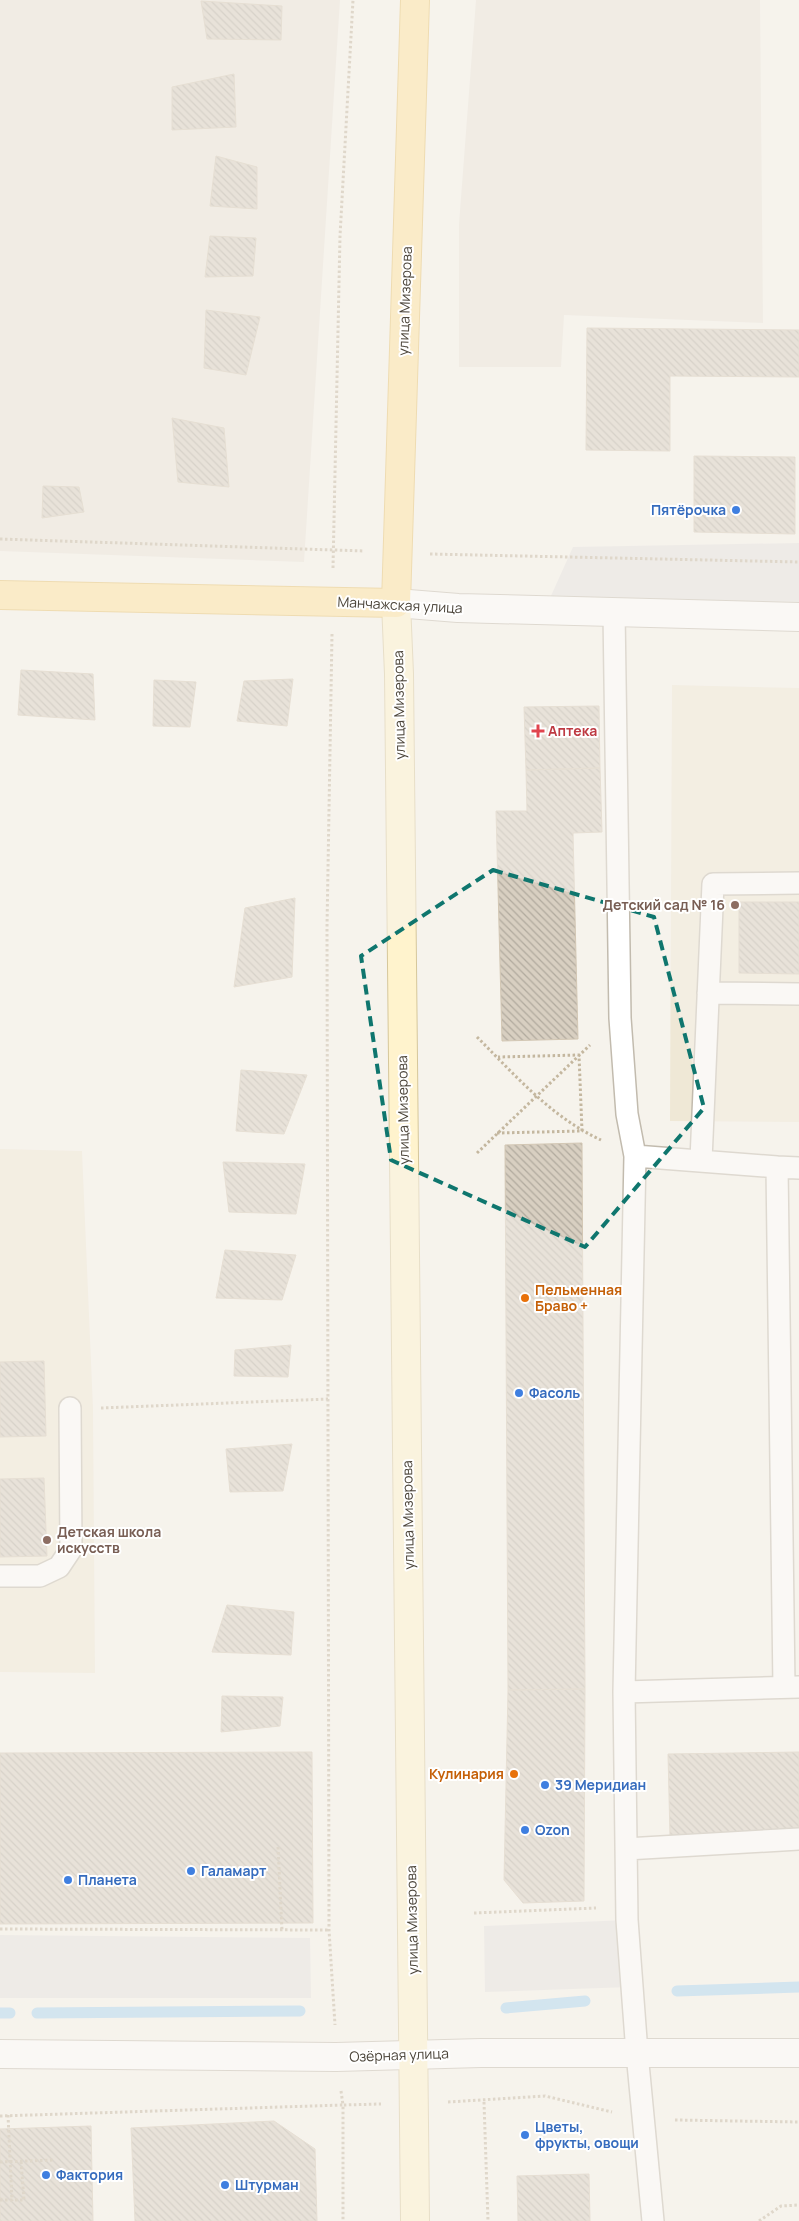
<svg xmlns="http://www.w3.org/2000/svg" width="799" height="2221" font-family="Manrope,sans-serif">
  <defs>
    <pattern id="building-back-hatch" width="6" height="6" patternUnits="userSpaceOnUse" patternTransform="scale(1.25)"><rect width="6" height="6" fill="#d8cfc1"/><path d="M-1 5l2 2M0 0l6 6M5-1l2 2" fill="none" stroke="#b1aa9e"/></pattern>
  </defs>
  <rect width="100%" height="100%" fill="#f6f3ec"/>
  <!-- residential -->
  <path fill="#eae5da" d="M0,0H340L304,562L0,551Z
    M476,0H760L763,323L564,315L561,367H459V224Z"/>
  <!-- education -->
  <path fill="#efe8d6" d="M672,685L799,688V1122L670,1121Z
    M0,1149L82,1151L93,1408L95,1673L0,1672Z"/>
  <!-- parking -->
  <path fill="#e5e3e0" d="M799,543V602L550,598L573,547Z
    M627,1920L631,1987L485,1992L484,1926Z
    M0,1935L310,1938L311,1998H0Z"/>
  <g fill="none" stroke-linecap="round" stroke-linejoin="round">
    <!-- stream -->
    <path stroke="#a9d4f2" stroke-width="11" d="M677,1991L799,1987
      M506,2008L585,2001
      M0,2013H10
      M37,2013L300,2011"/>
  </g>
  <!-- building -->
  <path fill="url(#building-back-hatch)" stroke="#d3c7b4" d="M201,1L282,6L281,40L207,39Z
    M234,74L236,127L172,130V87Z
    M216,156L257,167V209L210,206Z
    M210,236L256,238L253,276L205,277Z
    M206,310L260,317L246,375L204,368Z
    M587,328L799,330V377L670,376V451L586,450Z
    M172,418L224,428L229,487L178,482Z
    M694,456L795,457V534L694,532Z
    M43,486L79,487L84,512L42,518Z
    M21,670L93,674L95,720L18,715Z
    M293,679L287,726L237,721L244,681Z
    M154,680L196,682L190,727L153,726Z
    M599,706L600,768L526,770L524,707Z
    M600,768L602,832L573,833L578,1039L502,1041L496,811H527L526,770Z
    M295,898L292,977L234,987L245,908Z
    M739,902H799V974L739,973Z
    M241,1070L307,1075L284,1134L236,1131Z
    M582,1143L585,1689L508,1690L505,1145Z
    M223,1162L305,1164L296,1214L229,1212Z
    M225,1250L296,1255L282,1300L216,1298Z
    M291,1345L288,1377L234,1376L235,1350Z
    M44,1361L46,1436L0,1437V1362Z
    M292,1444L283,1491L230,1492L226,1449Z
    M44,1478L47,1556L0,1557V1479Z
    M227,1605L294,1612L291,1655L212,1652Z
    M585,1689L584,1901L523,1903L504,1880L508,1690Z
    M222,1696L283,1697L280,1726L221,1732Z
    M312,1752L313,1923L0,1924V1753Z
    M799,1752V1834L670,1836L668,1754Z
    M274,2121L315,2149L317,2221H135L131,2128Z
    M91,2126L93,2221H0V2129Z
    M589,2174L590,2221H518L517,2176Z"/>
  <g fill="none" stroke-linecap="round" stroke-linejoin="round">
    <!-- service casing -->
    <g stroke="#c2bbae" stroke-width="24">
      <path id="service" d="M614,612L620,1018L627,1114L635,1156L624,1692L627,1920L637,2053L653,2221
        M708,993L799,994
        M635,1156L777,1167
        M701,1160L713,884L799,883
        M0,1576H40L59,1567L71,1549L70,1408
        M784,1687L777,1167L799,1168
        M624,1692L799,1687
        M626,1849L799,1839"/>
    </g>
    <!-- minor casing -->
    <g stroke="#c2bbae" stroke-width="30">
      <path id="minor" d="M0,2054L336,2057L481,2053H799"/>
    </g>
    <!-- tertiary casing -->
    <g stroke="#c2bbae" stroke-width="30">
      <path id="tertiary" d="M396,603L458,608L799,617"/>
    </g>
    <!-- secondary casing -->
    <g stroke="#d6c79b" stroke-width="30">
      <path id="secondary" d="M396,603L399,674L415,2221"/>
    </g>
    <!-- primary casing -->
    <g stroke="#e6c16a" stroke-width="30">
      <path id="primary" d="M0,595L396,603L415,0"/>
    </g>
    <!-- path -->
    <path stroke="#c4b79f" stroke-width="3" stroke-dasharray="2.5 2.5" stroke-linecap="butt" d="M0,539L364,551
      M430,554L799,562
      M333,568L340,236L353,0
      M332,634L327,927L329,1930L335,2025
      M477,1037C515,1075 551,1117 601,1140
      M497,1133L582,1131L579,1055L498,1057
      M477,1153L590,1045
      M101,1408L328,1399
      M278,1847L282,1930
      M474,1913L596,1908
      M0,1929L329,1930
      M341,2091L343,2105L381,2104
      M448,2102L545,2096L612,2112
      M484,2102L488,2221
      M8,2115L12,2201
      M0,2116L343,2105V2221
      M675,2120L799,2122
      M0,2162L54,2160
      M0,2200H24L21,2161
      M759,2221L781,2206L799,2205"/>
    <!-- service -->
    <use href="#service" stroke="#fff" stroke-width="21"/>
    <!-- minor -->
    <use href="#minor" stroke="#fff" stroke-width="28"/>
    <!-- tertiary -->
    <use href="#tertiary" stroke="#fff" stroke-width="28"/>
    <!-- secondary -->
    <use href="#secondary" stroke="#fff3cd" stroke-width="28"/>
    <!-- primary -->
    <use href="#primary" stroke="#ffe39c" stroke-width="28"/>
  </g>
  <!-- marked area -->
  <path d="M0 0H799V2221H0ZM493,870L654,917L704,1108L585,1247L391,1160L361,956Z" fill="#f6f3ec" fill-opacity=".55" fill-rule="evenodd"/>
  <path fill="none" stroke="#0f766e" stroke-width="4" stroke-dasharray="10 6" stroke-linejoin="round" d="M493,870L654,917L704,1108L585,1247L391,1160L361,956Z"/>
  <!-- markers -->
  <g fill="#3f7fe0" stroke="#fff" stroke-width="2">
    <circle cx="736" cy="510" r="5"/>
    <circle cx="519" cy="1393" r="5"/>
    <circle cx="545" cy="1785" r="5"/>
    <circle cx="525" cy="1830" r="5"/>
    <circle cx="191" cy="1871" r="5"/>
    <circle cx="68" cy="1880" r="5"/>
    <circle cx="525" cy="2135" r="5"/>
    <circle cx="46" cy="2175" r="5"/>
    <circle cx="225" cy="2185" r="5"/>
  </g>
  <path fill="#e0444e" stroke="#fff" stroke-width="2" d="M535.5 723.5h5v5h5v5h-5v5h-5v-5h-5v-5h5z"/>
  <g fill="#8d6e63" stroke="#fff" stroke-width="2">
    <circle cx="735" cy="905" r="5"/>
    <circle cx="47" cy="1540" r="5"/>
  </g>
  <g fill="#e8710a" stroke="#fff" stroke-width="2">
    <circle cx="525" cy="1298" r="5"/>
    <circle cx="514" cy="1774" r="5"/>
  </g>
  <g text-anchor="middle" stroke-width="4" stroke-linejoin="round" paint-order="stroke">
    <!-- street labels -->
    <g font-size="14" fill="#4b4439" stroke="#fff">
      <text transform="translate(405 301) rotate(-88)" y="5">улица Мизерова</text>
      <text transform="translate(400 605) rotate(3)" y="5">Манчажская улица</text>
      <text transform="translate(399 705) rotate(-91)" y="5">улица Мизерова</text>
      <text transform="translate(403 1110) rotate(-91)" y="5">улица Мизерова</text>
      <text transform="translate(408 1515) rotate(-91)" y="5">улица Мизерова</text>
      <text transform="translate(412 1920) rotate(-91)" y="5">улица Мизерова</text>
      <text transform="translate(399 2055) rotate(-2)" y="5">Озёрная улица</text>
    </g>
    <!-- shop labels -->
    <g font-size="14" font-weight="bold" fill="#366cbe" stroke="#fff" text-anchor="start">
      <text x="726" y="515" text-anchor="end">Пятёрочка</text>
      <text x="529" y="1398">Фасоль</text>
      <text x="555" y="1790">39 Меридиан</text>
      <text x="535" y="1835">Ozon</text>
      <text x="201" y="1876">Галамарт</text>
      <text x="78" y="1885">Планета</text>
      <text x="535" y="2132">Цветы,<tspan x="535" dy="16">фрукты, овощи</tspan></text>
      <text x="56" y="2180">Фактория</text>
      <text x="235" y="2190">Штурман</text>
    </g>
    <!-- health labels -->
    <g font-size="14" font-weight="bold" fill="#be3a42" stroke="#fff" text-anchor="start">
      <text x="548" y="736">Аптека</text>
    </g>
    <!-- education labels -->
    <g font-size="14" font-weight="bold" fill="#785e54" stroke="#fff" text-anchor="end">
      <text x="725" y="910">Детский сад № 16</text>
      <text x="57" y="1537" text-anchor="start">Детская школа<tspan x="57" dy="16">искусств</tspan></text>
    </g>
    <!-- food labels -->
    <g font-size="14" font-weight="bold" fill="#c56008" stroke="#fff" text-anchor="start">
      <text x="535" y="1295">Пельменная<tspan x="535" dy="16">Браво +</tspan></text>
      <text x="504" y="1779" text-anchor="end">Кулинария</text>
    </g>
  </g>
</svg>
